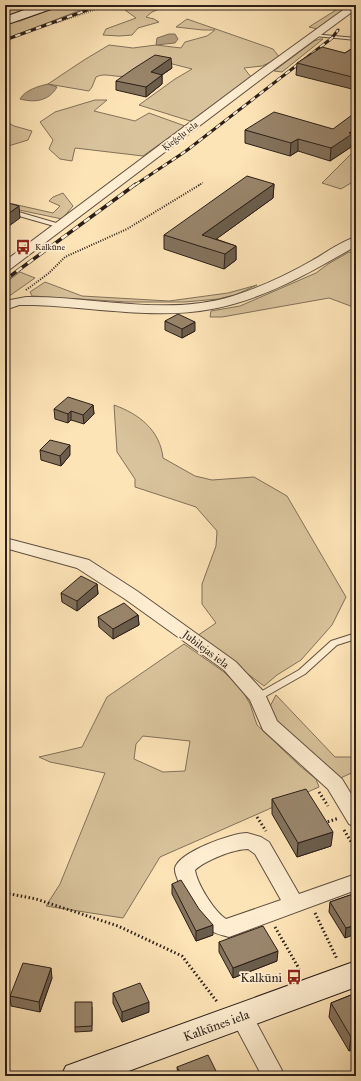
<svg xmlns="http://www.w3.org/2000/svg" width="361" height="1081" font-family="'IM FELL Great Primer',serif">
  <rect width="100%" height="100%" fill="#fde4b7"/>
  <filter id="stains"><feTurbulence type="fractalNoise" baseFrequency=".005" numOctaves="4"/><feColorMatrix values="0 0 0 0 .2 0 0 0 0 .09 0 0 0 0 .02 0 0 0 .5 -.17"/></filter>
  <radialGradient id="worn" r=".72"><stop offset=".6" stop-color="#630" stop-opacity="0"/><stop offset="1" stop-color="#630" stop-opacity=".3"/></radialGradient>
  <!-- green -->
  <path fill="#d9c39c" stroke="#82715a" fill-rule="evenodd" d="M5,5H38L5,17Z
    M62,5H94L5,39V24L14,21H20Z
    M141,5H169L152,12L146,17L154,19L159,22L138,28L132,35L119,36L103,35L106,29L136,18L125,10Z
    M344,5H351L318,29L309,27Z
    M187,19L273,49L280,58L262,66L244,68L251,77L197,119L190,121L139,105L175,79L192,69L157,60C148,65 136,75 126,76C115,78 105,72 96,77L92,87L89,91L48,84L84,60L109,45L133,48L156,45L181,48L185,42L207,36L215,30H203L176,27Z
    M320,39H323L282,72L274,71L314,41Z
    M95,100H107L94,111L135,121L149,113L185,126L143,156L75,148L72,161L60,159L49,149L53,140L40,122L55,112Z
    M5,121L14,126L32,131L28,140L5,147Z
    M354,151H356V180L341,189L322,183Z
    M63,193L73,206L62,219L5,207L13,204L53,213L60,206L49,201L53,197Z
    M349,252L356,254V308L329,298L222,317H210L211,311L240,306L316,273L328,264Z
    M20,272L35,278L5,299V283Z
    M45,282L82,296L169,301L228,293L257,285L235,295L218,299L185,302H127L32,296L30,292Z
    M114,405C139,414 160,430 163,458L195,476L212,480L254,477L287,496L346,597L332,625L301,660L277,675L264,686L197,636L216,623L202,604V584L216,546L217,531L196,507L135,487V479L117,452Z
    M184,644L224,672L242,690L250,704L257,725L300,766L316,779L319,787L160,857L123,918L46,906L60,884L105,773L50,762L39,757L82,747L107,697ZM143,736L190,741L185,771L163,772L134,759L136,744Z
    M276,695L335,757H356V771L336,780L267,712Z"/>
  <!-- water -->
  <path fill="#b6a181" stroke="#7f6d57" d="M169,34H175L178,39L175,43L156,45L157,38Z
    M48,84L57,87C49,101 35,103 20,99C25,90 39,86 48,84Z"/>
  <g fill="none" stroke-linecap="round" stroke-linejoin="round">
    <!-- lane casing -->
    <g stroke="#605040" stroke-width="2">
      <path id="lane" d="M313,34L356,38V40L315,36L313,35Z
        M5,208L63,225L64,226L61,228L5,212Z
        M356,633V639L337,645L305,674L261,699H255L253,697L255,695L299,670L331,641Z"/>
    </g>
    <!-- street casing -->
    <g stroke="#605040" stroke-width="2">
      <path id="street" d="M350,5H356V9L268,74L9,270L5,271V261L260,70Z
        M356,237V246C311,272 265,299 212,309C154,320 93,307 34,305H19L5,310V301L26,297C94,296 166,317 233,296C261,287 287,275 313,260C326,253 341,241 356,237Z
        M5,538L89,560L137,591L236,662L264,692L277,721L342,779L356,802V827L349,824L328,789L263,730L250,700L224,670L125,599L77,568L5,548Z
        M247,833L261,837L269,842L299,894L356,874V890L229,937C222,935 215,934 209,929C201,923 173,878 175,868C179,852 232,833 247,833ZM248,849L255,854L281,900L226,919C214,911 197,884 195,870C206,860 234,849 248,849Z
        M241,1006L249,1009L285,1076H262L230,1016L233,1009Z"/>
    </g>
    <!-- secondary casing -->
    <g stroke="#2c1f18" stroke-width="2">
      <path id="secondary" d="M38,5H56L54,8L5,25V17Z
        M356,961V987L115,1076H61L66,1066Z"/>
    </g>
    <!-- path-far2 -->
    <path stroke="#2c1f18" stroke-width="1.5" stroke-dasharray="0.5 1.5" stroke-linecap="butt" d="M56,23L110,5
      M199,185L204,182"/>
    <!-- path-far1 -->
    <path stroke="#2c1f18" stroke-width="2" stroke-dasharray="1 1.5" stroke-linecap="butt" d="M26,290L49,273L65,257L127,229L201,184"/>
    <!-- path -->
    <path stroke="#2c1f18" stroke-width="3" stroke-dasharray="1.5 2.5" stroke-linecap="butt" d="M319,792L328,806
      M257,817L266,831
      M324,823L339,818
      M344,830L356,850
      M5,893L36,899L118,926L182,956L218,1003
      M315,913L337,959
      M275,927L301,972"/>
    <!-- lane -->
    <use href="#lane" fill="#feedd0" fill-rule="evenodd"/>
    <!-- street -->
    <use href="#street" fill="#feedd0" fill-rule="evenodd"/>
    <!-- secondary -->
    <use href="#secondary" fill="#feedd0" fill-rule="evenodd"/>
    <!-- rail-far1 casing -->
    <g stroke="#2c1f18" stroke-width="3">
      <path id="rail-far1" d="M5,40L101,5
        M135,185L186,151L332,38L338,30"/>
    </g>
    <!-- rail casing -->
    <g stroke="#2c1f18" stroke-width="3.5">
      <path id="rail" d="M5,280L136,184"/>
    </g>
    <!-- rail-far1 -->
    <use href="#rail-far1" stroke="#feedd0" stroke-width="2" stroke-dasharray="5.5" stroke-linecap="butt"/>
    <!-- rail -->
    <use href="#rail" stroke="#feedd0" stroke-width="2.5" stroke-dasharray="7" stroke-linecap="butt"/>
  </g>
  <!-- wall -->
  <path fill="#84725c" stroke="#2c1f18" d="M356,46V90L296,75L297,63L345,53Z
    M172,68L162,75V84L146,97L116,90V81Z
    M245,130L351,144V147L330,161L298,151L290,156L245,143Z
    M274,184L273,198L216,239L236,246V260L224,269L164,249V235Z
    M165,321L195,331L182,338L165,330Z
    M93,405L94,414L84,424L71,420L68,423L55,419L54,409Z
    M40,450L70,455L61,466L41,460Z
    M97,584L98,594L77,611L62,602L61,593Z
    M138,615L139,625L113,639L99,627L98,617Z
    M272,799L331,846L297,857L272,814Z
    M172,884L213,935L196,941L172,894Z
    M356,893L345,938L329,912L330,902Z
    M219,942L277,961L233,978L219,952Z
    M52,978L40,1012L11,1006L10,996Z
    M113,993L149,1012L122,1022L113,1003Z
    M356,993V1048L349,1051L329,1017L331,1003Z
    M92,1007V1031L75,1032V1027Z
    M177,1067L218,1076H178Z"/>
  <!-- shaded-wall -->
  <path fill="#6b5d4b" stroke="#2c1f18" d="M171,58L172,68L151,82V72Z
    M162,75V84L146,97V87Z
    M356,128V140L351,144V147L330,161L331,148L349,133Z
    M298,139V151L290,156L291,143Z
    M274,184L273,198L204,248L202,235Z
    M19,206L20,218L5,229V216Z
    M236,246V260L224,269L225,254Z
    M195,322V331L182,338V329Z
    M93,405L94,414L84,424L83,415Z
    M71,411V420L68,423V414Z
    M70,445V455L61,466L60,456Z
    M97,584L98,594L77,611V601Z
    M138,615L139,625L113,639V629Z
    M333,832L331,846L297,857L298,843Z
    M213,925V935L196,941V931Z
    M356,925V934L345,938L346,928Z
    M278,951L277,961L233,978V968Z
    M51,968L52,978L40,1012L39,1002Z
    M149,1002V1012L122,1022V1012Z
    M356,1035V1048L349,1051L351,1037Z"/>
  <!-- building -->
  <path fill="#99856b" stroke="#2c1f18" d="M356,46V78L297,63L322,47L345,53Z
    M155,55L171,58L151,72L162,75L146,87L116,81L133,69Z
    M274,112L333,129L356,112V128L349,133L352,134L331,148L298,139L291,143L245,130Z
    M247,176L274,184L202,235L236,246L225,254L164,235Z
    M5,202L19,206L5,216Z
    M178,314L195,322L182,329L165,321Z
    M68,397L93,405L83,415L71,411L68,414L54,409Z
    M50,440L70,445L60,456L40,450Z
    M81,576L97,584L77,601L61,593Z
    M124,603L138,615L113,629L98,617Z
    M306,789L333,832L298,843L272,799Z
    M181,880L199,909L213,925L196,931L172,884Z
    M356,893V925L346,928L330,902Z
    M263,926L278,951L233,968L219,942Z
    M23,963L51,968L39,1002L10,996Z
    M140,983L149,1002L122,1012L113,993Z
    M356,993V1035L351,1037L331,1003Z
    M75,1002H92V1026L75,1027Z
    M208,1055L218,1075L215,1076H182L177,1067Z"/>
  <!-- icons -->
  <defs>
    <g id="bus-bare" transform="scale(1.2)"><path d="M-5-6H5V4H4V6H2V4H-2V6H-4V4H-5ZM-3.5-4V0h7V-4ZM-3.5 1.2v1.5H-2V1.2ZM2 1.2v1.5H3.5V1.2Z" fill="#8f2418" stroke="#feedd0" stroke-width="2.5" paint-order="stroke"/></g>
  </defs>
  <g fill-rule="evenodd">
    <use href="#bus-bare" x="23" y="247"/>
    <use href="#bus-bare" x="294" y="977"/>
  </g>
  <g text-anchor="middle" stroke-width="3.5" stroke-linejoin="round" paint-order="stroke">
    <!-- far-street labels -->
    <g font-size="9" fill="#2c1f18" stroke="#feedd0">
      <text transform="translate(180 136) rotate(-37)" y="3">Ķieģeļu iela</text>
    </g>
    <!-- far-poi labels -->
    <g font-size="9" fill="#2c1f18" stroke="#feedd0" text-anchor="start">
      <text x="35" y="250">Kalkūne</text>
    </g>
    <!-- street labels -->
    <g font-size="11" fill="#2c1f18" stroke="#feedd0">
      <text transform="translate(206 649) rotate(37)" y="4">Jubilejas iela</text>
    </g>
    <!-- near-poi labels -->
    <g font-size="13" fill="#2c1f18" stroke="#feedd0" text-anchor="end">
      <text x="282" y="982">Kalkūni</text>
    </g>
    <!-- near-street labels -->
    <g font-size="13" fill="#2c1f18" stroke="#feedd0">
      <text transform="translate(216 1025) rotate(-20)" y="5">Kalkūnes iela</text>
    </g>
  </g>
  <!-- margin -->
  <rect width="361" height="1081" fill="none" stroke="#fde4b7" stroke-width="20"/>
  <rect x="6" y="6" width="349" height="1069" fill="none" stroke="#2c1f18" stroke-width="2"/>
  <rect x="10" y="10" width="341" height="1061" fill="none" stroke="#2c1f18"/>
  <rect width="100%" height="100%" filter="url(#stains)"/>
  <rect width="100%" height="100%" fill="url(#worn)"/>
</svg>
